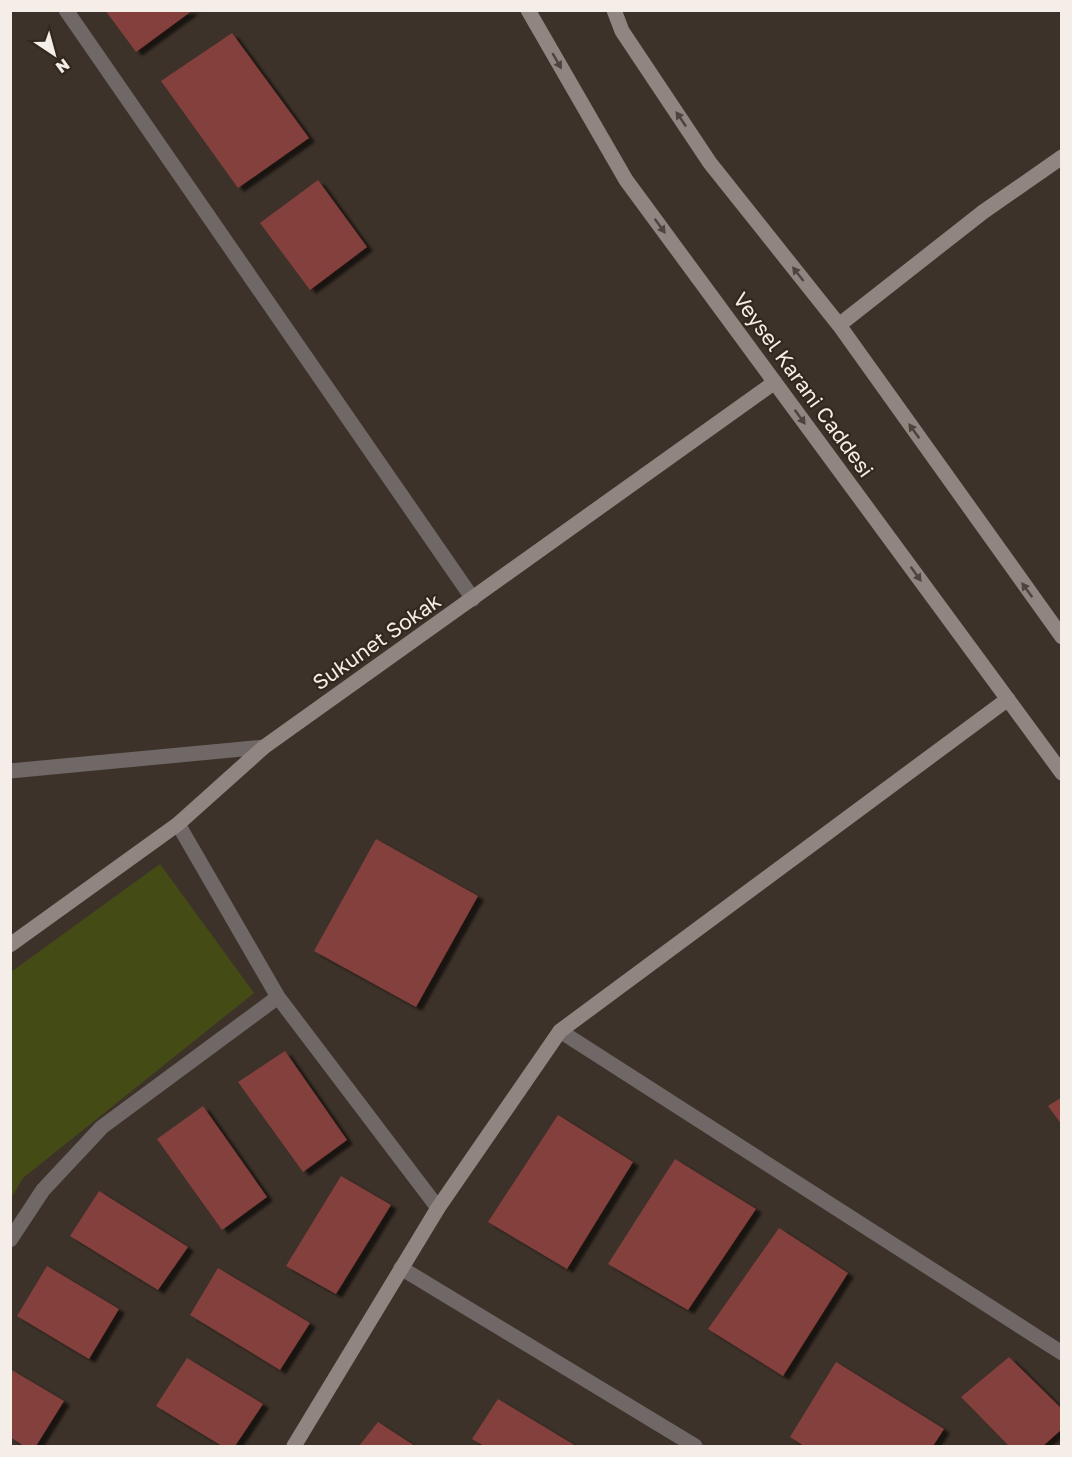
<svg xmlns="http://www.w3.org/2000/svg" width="1072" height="1457" font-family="'Golos Text',sans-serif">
  <defs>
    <filter id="shadow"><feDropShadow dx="6" dy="4" stdDeviation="1.5" flood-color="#0009"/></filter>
  </defs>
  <rect width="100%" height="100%" fill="#3d3229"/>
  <!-- green -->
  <path fill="#454b15" d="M160,864L254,993L23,1178L11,1198V972Z"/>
  <!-- building -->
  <path fill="#843f3c" filter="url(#shadow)" d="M105,10H193L136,52Z
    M232,33L309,138L238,188L161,81Z
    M318,180L367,247L310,290L260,223Z
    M376,839L478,896L416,1007L314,951Z
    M285,1051L347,1140L303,1172L238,1082Z
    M1062,1097V1125L1048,1106Z
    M203,1106L267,1197L222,1230L157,1139Z
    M558,1115L633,1162L567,1269L488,1222Z
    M675,1159L756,1209L688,1310L608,1264Z
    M341,1176L391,1205L336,1294L286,1266Z
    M99,1191L188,1247L158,1290L70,1236Z
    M779,1228L848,1273L783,1376L708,1329Z
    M47,1266L119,1309L89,1359L17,1316Z
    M218,1268L310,1323L280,1370L190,1315Z
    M1009,1357L1062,1409V1429L1043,1446H1009L961,1397Z
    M187,1358L263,1404L235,1446H222L156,1406Z
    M836,1362L944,1429L933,1446H804L790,1437Z
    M10,1369L64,1401L36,1446H24L10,1437Z
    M498,1399L576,1446H484L472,1439Z
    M378,1422L415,1446H359Z"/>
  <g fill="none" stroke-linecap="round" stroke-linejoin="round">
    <!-- street -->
    <path stroke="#6f6866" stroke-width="15" d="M66,10L473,599
      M10,771L264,747
      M178,824L278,997L438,1208
      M560,1031L1062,1353
      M10,1240L43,1190L102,1127L278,997
      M401,1268L695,1446"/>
    <!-- secondary -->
    <path stroke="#908580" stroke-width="15" d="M528,10L626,180L1062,773
      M614,10L622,31L710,163L839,325L1062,637
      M839,325L983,212L1062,157
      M10,945L178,824L264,747L775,382
      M294,1446L438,1208L560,1031L1008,699"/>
  </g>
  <!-- one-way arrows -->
  <defs><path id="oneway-solid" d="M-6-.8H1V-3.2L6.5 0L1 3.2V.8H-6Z" transform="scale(1.5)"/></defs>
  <g fill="#4e443d">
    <use href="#oneway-solid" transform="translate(557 61) rotate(60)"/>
    <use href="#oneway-solid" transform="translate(681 119) rotate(-124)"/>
    <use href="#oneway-solid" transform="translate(660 226) rotate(54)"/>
    <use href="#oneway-solid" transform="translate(798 274) rotate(-128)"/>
    <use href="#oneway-solid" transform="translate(800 417) rotate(54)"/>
    <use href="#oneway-solid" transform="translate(914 431) rotate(-126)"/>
    <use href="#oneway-solid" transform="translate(916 574) rotate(54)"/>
    <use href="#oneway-solid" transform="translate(1027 590) rotate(-126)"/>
  </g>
  <g text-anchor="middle" stroke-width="4.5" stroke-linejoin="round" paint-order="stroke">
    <!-- street labels -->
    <g font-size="21" fill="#f5eee8" stroke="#322820">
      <text transform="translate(803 385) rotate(54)" y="7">Veysel Karani Caddesi</text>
      <text transform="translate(377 642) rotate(-35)" y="7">Sukunet Sokak</text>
    </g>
  </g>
  <!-- border -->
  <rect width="1072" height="1457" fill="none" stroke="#f5eee8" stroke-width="24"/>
  <!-- north arrow -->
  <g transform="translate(54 54) rotate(144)" stroke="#322820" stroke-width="4.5" paint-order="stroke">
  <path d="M0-4.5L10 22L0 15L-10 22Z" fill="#f5eee8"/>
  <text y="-9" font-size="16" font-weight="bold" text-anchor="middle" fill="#f5eee8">N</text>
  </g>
</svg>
